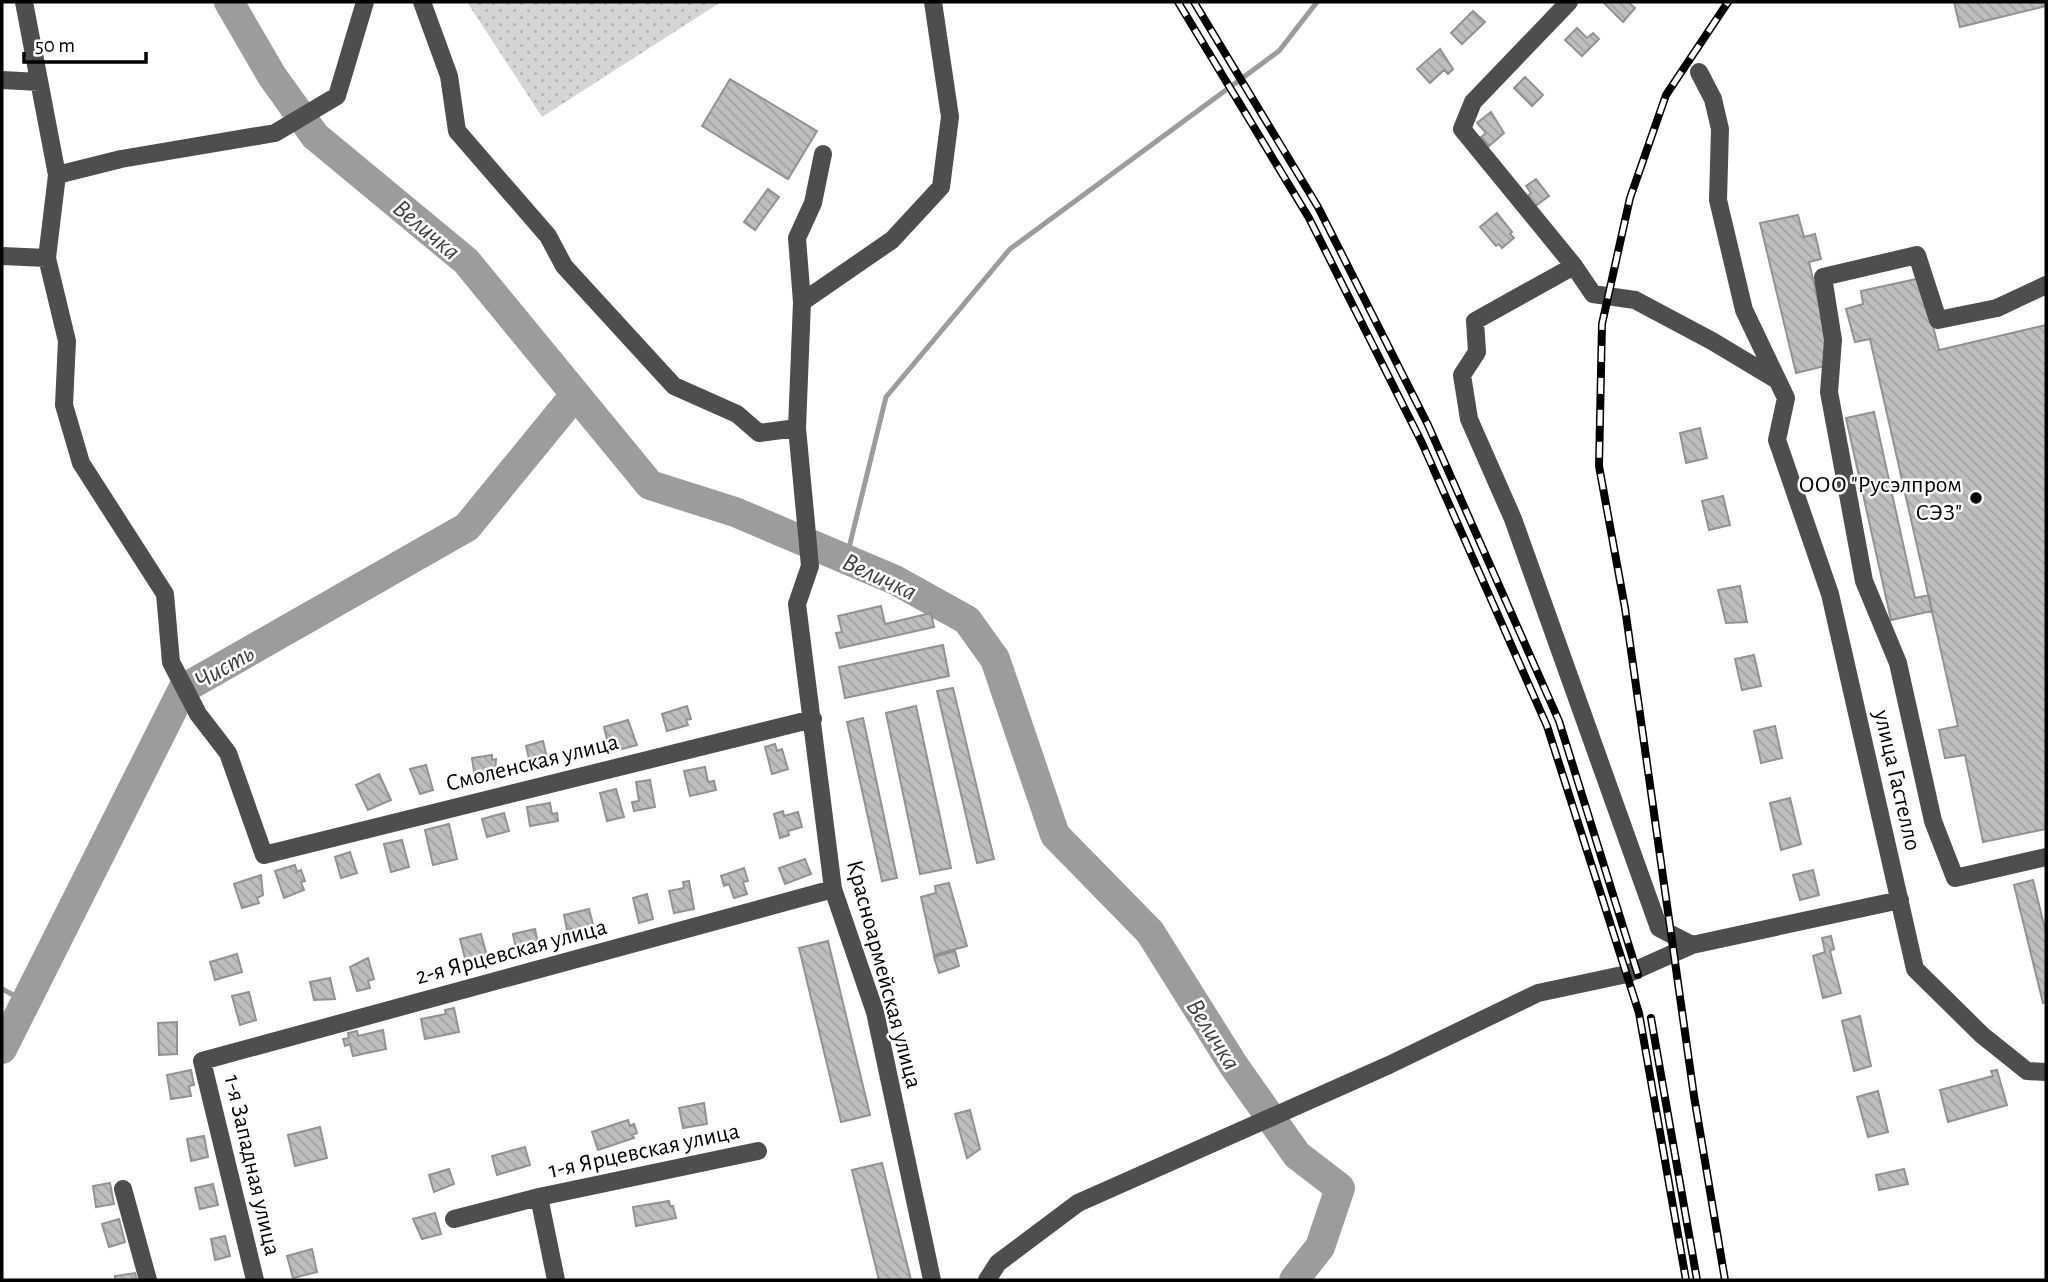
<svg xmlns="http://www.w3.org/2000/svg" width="2048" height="1282" font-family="'Alegreya Sans',sans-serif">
  <defs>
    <pattern id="grass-dots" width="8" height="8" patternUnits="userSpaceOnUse" patternTransform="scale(1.75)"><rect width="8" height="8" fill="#d5d5d5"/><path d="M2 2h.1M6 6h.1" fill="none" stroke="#b5b5b5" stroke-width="1.8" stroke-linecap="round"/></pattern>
    <pattern id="building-back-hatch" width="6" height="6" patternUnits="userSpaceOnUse" patternTransform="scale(1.75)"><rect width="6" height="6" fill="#bebebe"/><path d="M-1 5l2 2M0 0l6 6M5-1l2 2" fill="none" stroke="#a2a2a2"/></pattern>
  </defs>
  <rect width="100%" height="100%" fill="#fff"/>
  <!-- grass -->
  <path fill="url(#grass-dots)" d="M467,2H721L542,117Z"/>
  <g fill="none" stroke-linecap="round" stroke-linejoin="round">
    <!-- stream -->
    <path stroke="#9c9c9c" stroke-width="5" d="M846,560L886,397L1010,249L1279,51L1317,2
      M2,989L25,1001"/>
    <!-- river -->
    <path stroke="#9c9c9c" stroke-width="30" d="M229,2L272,76L315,136L466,261L650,485L735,512L895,580L967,620L995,659L1055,835L1150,932L1234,1066L1297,1155L1340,1188L1320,1247L1294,1280
      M2,1049L183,689L467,527L575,395"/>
  </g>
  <!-- building -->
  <path fill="url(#building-back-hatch)" stroke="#929292" stroke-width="2" d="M1603,2H1628L1635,8L1623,22Z
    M1954,2H2046V6L1960,27Z
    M1473,11L1485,22L1462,44L1451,33Z
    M1577,28L1587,38L1593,33L1599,39L1582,56L1565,40Z
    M1440,49L1453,69L1448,74L1444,70L1430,83L1417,69Z
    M1525,77L1543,95L1532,106L1514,88Z
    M730,79L817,131L788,179L702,126Z
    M1491,112L1504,133L1489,146L1481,137L1486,133L1477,123Z
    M1536,179L1549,196L1534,207L1527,197L1531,193L1526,186Z
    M768,189L779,197L755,230L744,222Z
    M1497,213L1512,232L1510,234L1514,238L1502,248L1499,244L1496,246L1480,227Z
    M1798,215L1804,237L1815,234L1821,259L1809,262L1833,364L1796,373L1760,223Z
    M1921,278L1939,350L2046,325V829L1983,842L1965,755L1945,758L1939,730L1958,726L1870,339L1855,342L1846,309L1863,304L1861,291Z
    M1874,412L1915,598L1929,595L1932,611L1891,620L1846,418Z
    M1700,428L1707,458L1686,463L1680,433Z
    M1723,496L1730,525L1709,530L1702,501Z
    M1740,586L1747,622L1726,623L1718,590Z
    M881,606L885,624L931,613L934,627L840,648L836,633L842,632L838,616Z
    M943,645L949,676L845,698L839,667Z
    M1754,655L1761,686L1742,690L1735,659Z
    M953,688L994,859L977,863L937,691Z
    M687,706L691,719L686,720L688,725L667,731L662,714Z
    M916,706L951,868L920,874L886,713Z
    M863,718L897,878L882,881L847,722Z
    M628,720L637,745L610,752L604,727Z
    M1775,726L1782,758L1761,763L1754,731Z
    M543,741L548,762L531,767L526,746Z
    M775,744L777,751L782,749L788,769L772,774L765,747Z
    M492,755V760L496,759L495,775L475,778L472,758Z
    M426,765L433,790L420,794L410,769Z
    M705,767L708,782L714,781L716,790L690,796L684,771Z
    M379,774L391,800L368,810L356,785Z
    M650,780L655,807L634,811L632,802L639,801L636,782Z
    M616,789L624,817L607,821L600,793Z
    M1790,798L1801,844L1781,850L1770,803Z
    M550,803L552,814L557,813L558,821L530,826L527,807Z
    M783,811L784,816L798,812L802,827L788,831L789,835L780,838L774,814Z
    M504,813L509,831L487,837L482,819Z
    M449,824L457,859L433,865L425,830Z
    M402,840L409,867L391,872L384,844Z
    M350,852L357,873L341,878L335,857Z
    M805,859L811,874L785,884L779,868Z
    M295,865L297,872L301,870L305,881L301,882L304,890L284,898L275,871Z
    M744,868L748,881L743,882L747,894L734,898L729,884L724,886L721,876Z
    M1813,870L1819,895L1800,900L1793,875Z
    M261,875L263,895L257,898L259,903L242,908L234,884Z
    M2033,880L2046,933V1002L2043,1003L2014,885Z
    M689,881L694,909L674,913L669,891L684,888L683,882Z
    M949,883L967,946L934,955L921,897L936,893L935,886Z
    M647,894L653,919L639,923L633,898Z
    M589,909L595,932L574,937L572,929L567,930L564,915Z
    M535,929L538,944L516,949L513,934Z
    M481,934L487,956L466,962L460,939Z
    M1831,936L1834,949L1830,951L1841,993L1823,998L1813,956L1825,952L1822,938Z
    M828,941L870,1115L841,1122L799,948Z
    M955,951L959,966L939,973L934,957Z
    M237,954L242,972L215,980L210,962Z
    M368,958L374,979L368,981L370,988L357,991L350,967Z
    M330,978L335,999L314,1000L310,982Z
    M249,992L256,1020L240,1025L232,996Z
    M454,1008L459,1032L425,1039L421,1019L446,1014L445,1010Z
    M1860,1016L1871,1066L1854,1071L1842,1021Z
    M177,1022V1054L159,1055L158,1023Z
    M383,1030L386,1049L353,1056L350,1044L345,1046L343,1039L349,1038L348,1033L357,1031L358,1036Z
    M191,1070L194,1085L189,1086L191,1096L171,1099L167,1075Z
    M1997,1070L2007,1105L1948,1122L1940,1090L1993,1076L1991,1071Z
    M1878,1091L1888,1132L1868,1137L1857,1097Z
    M704,1103L707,1124L683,1128L679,1108Z
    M970,1110L980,1149L967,1158L955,1114Z
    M628,1120L630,1126L634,1124L637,1133L632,1135L634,1138L598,1150L592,1132Z
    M320,1127L327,1158L295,1166L288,1135Z
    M204,1136L208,1157L191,1161L187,1139Z
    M525,1147L530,1165L497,1175L492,1156Z
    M882,1163L911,1280H879L878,1276L852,1170Z
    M449,1169L454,1184L434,1192L429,1175Z
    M1904,1169L1908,1184L1879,1190L1876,1175Z
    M110,1183L114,1204L96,1207L93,1186Z
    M213,1184L218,1205L200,1209L195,1188Z
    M669,1201L670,1206H673L676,1218L636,1226L633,1207Z
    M435,1213L441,1234L422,1239L413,1219Z
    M119,1219L125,1242L109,1247L102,1224Z
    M225,1236L230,1256L215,1260L211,1239Z
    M312,1249L317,1272L293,1278L287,1256Z
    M135,1273L137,1280H115V1276Z"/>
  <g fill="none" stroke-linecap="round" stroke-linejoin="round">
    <!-- minor -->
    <path stroke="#4e4e4e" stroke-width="18" d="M24,2L57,175
      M365,2L337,96L275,133L121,159L57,175L47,258L67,341L64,405L81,463L165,594L171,662L198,714L228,753L264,855L813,719
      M422,2L449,76L457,131L548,236L564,266L674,386L737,414L759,433L797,428
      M1569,2L1473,102L1462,129L1574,266L1593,294L1635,300L1712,341L1777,380
      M1699,72L1713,99L1720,129L1718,200L1744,310L1786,398L1777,440L1830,594L1915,969L1982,1035L2027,1071L2046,1072
      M2,80L39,82
      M2,256L47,258
      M1574,266L1475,321L1477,352L1462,375L1469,419L1513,519L1659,928L1692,945
      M2046,285L1997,308L1938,320L1917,255L1823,277L1833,340L1829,392L1864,581L1898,663L1933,821L1955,878L2046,857
      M802,302L797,238L813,203L823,154
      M123,1189L148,1280
      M454,1219L539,1197
      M255,1280L202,1061L833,889
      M556,1280L539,1197L758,1151
      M932,1280L875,1012L833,889L797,604L810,566L797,428L802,302L892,240L941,187L950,117L933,2
      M987,1280L998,1263L1078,1203L1389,1065L1538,993L1627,974L1692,945L1900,900"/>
    <!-- rail casing -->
    <g stroke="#000" stroke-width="8">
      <path id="rail" d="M1178,2L1309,218L1422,443L1547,726L1639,1013L1686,1280
        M1194,2L1318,207L1428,425L1559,721L1638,975
        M1651,1018L1697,1280
        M1725,1280L1694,1096L1625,608L1599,466L1602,324L1630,198L1666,95L1728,2"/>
    </g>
    <!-- rail -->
    <use href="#rail" stroke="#fff" stroke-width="5" stroke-dasharray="16" stroke-linecap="butt"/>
  </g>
  <!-- markers -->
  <circle fill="#000" stroke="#fff" stroke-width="2.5" cx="1976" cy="498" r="7"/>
  <g text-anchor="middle" stroke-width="5" stroke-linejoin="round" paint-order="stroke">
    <!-- poi labels -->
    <g font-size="24" fill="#000" stroke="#fff" text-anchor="end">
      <text x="1962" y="492">ООО "Русэлпром<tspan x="1962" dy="28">СЭЗ"</tspan></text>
    </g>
    <!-- street labels -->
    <g font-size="24" fill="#000" stroke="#fff">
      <text transform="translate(532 762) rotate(-14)" y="8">Смоленская улица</text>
      <text transform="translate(1898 780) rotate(77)" y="8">улица Гастелло</text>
      <text transform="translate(511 951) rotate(-15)" y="8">2-я Ярцевская улица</text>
      <text transform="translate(885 974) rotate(75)" y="8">Красноармейская улица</text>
      <text transform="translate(644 1150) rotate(-12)" y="8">1-я Ярцевская улица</text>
      <text transform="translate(253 1165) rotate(77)" y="8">1-я Западная улица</text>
    </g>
    <!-- water labels -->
    <g font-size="26" font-style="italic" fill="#3d3d3d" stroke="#fff">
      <text transform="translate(427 229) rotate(40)" y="9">Величка</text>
      <text transform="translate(880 576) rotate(25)" y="9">Величка</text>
      <text transform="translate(224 666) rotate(-30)" y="9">Чисть</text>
      <text transform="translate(1214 1034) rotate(58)" y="9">Величка</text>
    </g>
  </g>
  <!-- border -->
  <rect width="2048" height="1282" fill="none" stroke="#000000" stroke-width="7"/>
  <!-- scale -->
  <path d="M24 52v10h122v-10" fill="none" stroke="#000000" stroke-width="3.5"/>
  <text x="35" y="52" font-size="21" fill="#000000" stroke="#ffffff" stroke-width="5" paint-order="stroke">50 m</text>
</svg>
